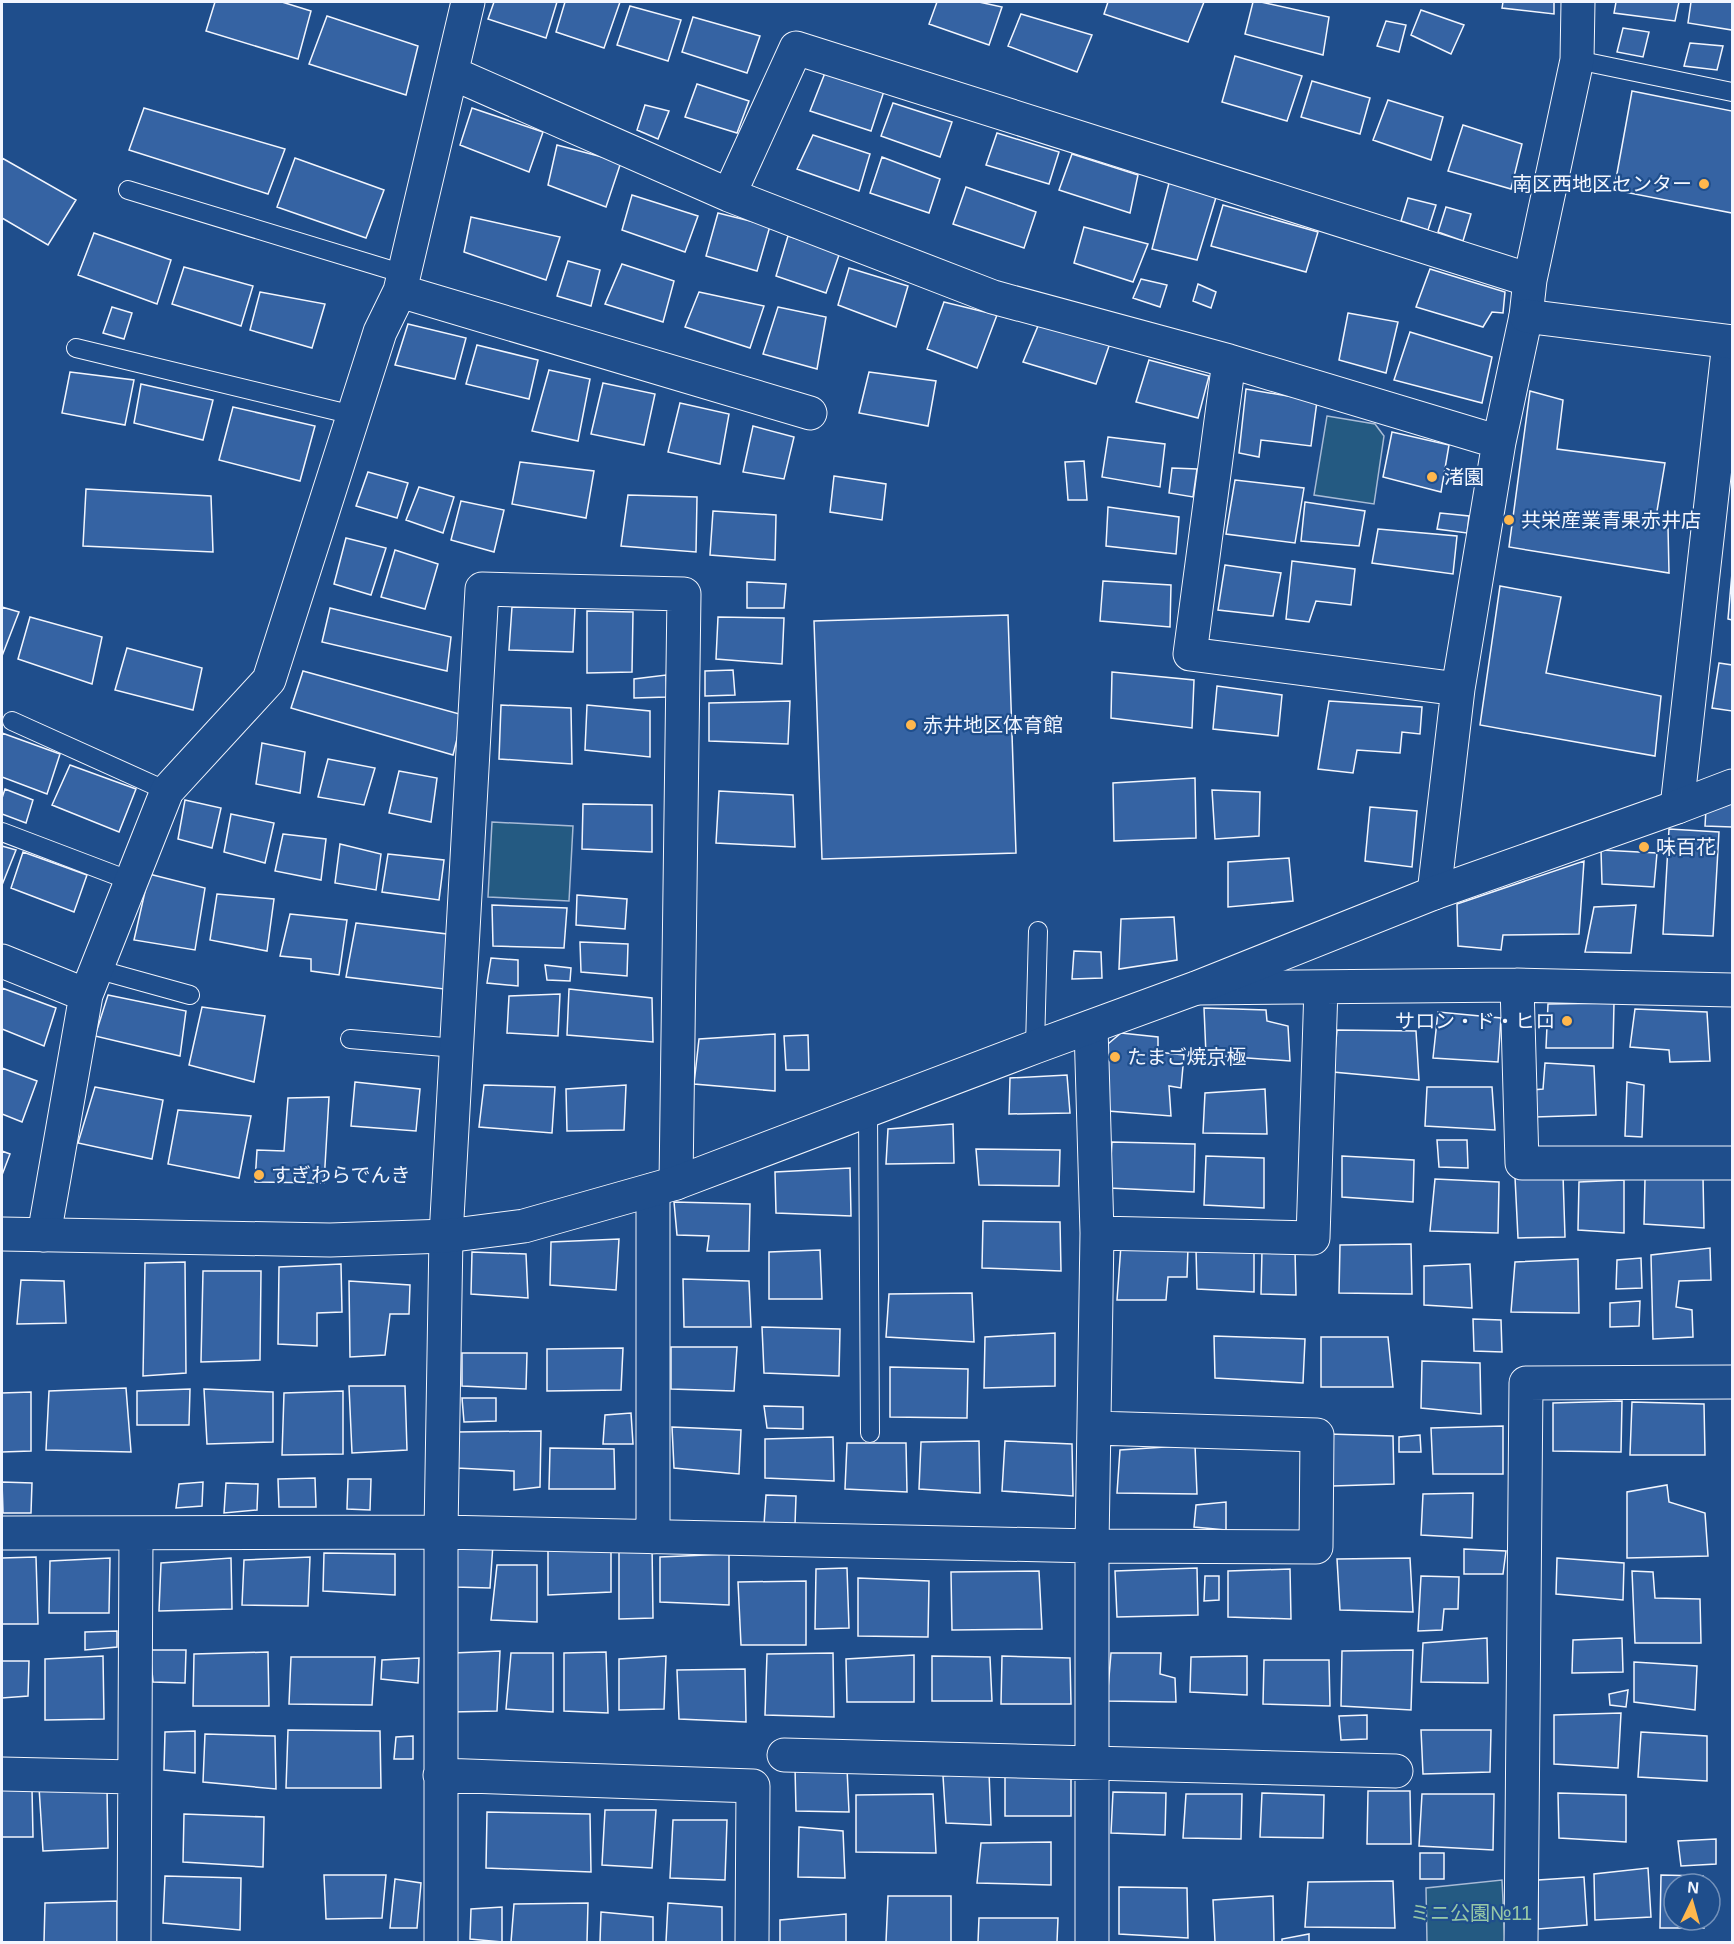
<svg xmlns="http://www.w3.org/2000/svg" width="1734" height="1944" font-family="Helvetica,'Noto Sans JP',sans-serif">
  <rect width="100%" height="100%" fill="#1f4e8c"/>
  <!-- green -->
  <path fill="#245a82" stroke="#a8bbd7" stroke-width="1.5" d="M1327,416L1375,424L1384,436L1374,504L1314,495Z
    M492,822L573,826L569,901L488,897Z
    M1502,1880L1505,1942H1427L1426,1888Z"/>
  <!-- building -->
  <path fill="#3563a3" stroke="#f2f6ff" stroke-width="1.5" d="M215,2H282L311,11L298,59L206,31Z
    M494,2H557L546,38L488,19Z
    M565,2H620L604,48L556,32Z
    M937,2H979L1002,7L989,45L929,24Z
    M1108,2H1204L1188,42L1104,14Z
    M1253,2H1261L1329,17L1323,55L1245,34Z
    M1503,2H1554V14L1502,8Z
    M1616,2H1679L1675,21L1614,13Z
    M1691,2H1732V30L1688,23Z
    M630,6L681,20L668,61L617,45Z
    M1421,10L1464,25L1451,54L1411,35Z
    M1021,14L1092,35L1077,72L1008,46Z
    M327,16L418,46L406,95L309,64Z
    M693,17L760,36L747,73L682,52Z
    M1386,21L1406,25L1399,52L1377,46Z
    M1623,28L1649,32L1643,57L1617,52Z
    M1690,43L1723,46L1717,70L1684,66Z
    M1235,56L1302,76L1287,121L1222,102Z
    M825,73L884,91L871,131L810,111Z
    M1312,81L1370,98L1360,134L1301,117Z
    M697,84L749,101L737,133L685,117Z
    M1632,91L1732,111V213L1614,190Z
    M1388,100L1443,117L1431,160L1373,140Z
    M893,103L952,122L940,157L881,136Z
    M645,105L669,111L658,139L637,130Z
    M144,108L285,149L268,194L129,150Z
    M472,108L543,132L529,172L460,145Z
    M1463,125L1522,144L1511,189L1448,171Z
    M997,133L1059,152L1049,184L986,165Z
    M813,135L870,154L859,191L797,169Z
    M557,145L621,162L606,207L548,185Z
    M1072,154L1138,175L1130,213L1059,190Z
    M882,157L940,179L929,213L870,193Z
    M2,158L76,200L48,245L2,218Z
    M295,158L384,190L366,238L277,207Z
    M1169,183L1217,194L1197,260L1152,249Z
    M966,187L1036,212L1024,248L953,224Z
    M632,195L698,216L685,252L622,230Z
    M1408,198L1436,205L1428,230L1401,221Z
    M1223,205L1318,232L1306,272L1211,246Z
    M1446,207L1471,214L1463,241L1438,232Z
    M718,213L770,226L757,271L706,256Z
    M471,217L560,237L546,280L464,252Z
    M1084,227L1148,244L1133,282L1074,263Z
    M94,233L171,260L157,304L78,275Z
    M788,236L840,252L826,293L776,276Z
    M568,261L600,270L591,306L557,296Z
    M622,264L674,281L663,322L605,304Z
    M184,267L253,286L241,326L172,304Z
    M849,268L908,286L896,327L838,305Z
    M1430,269L1505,292L1503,313L1492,312L1483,327L1416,307Z
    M1141,279L1167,285L1160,307L1133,298Z
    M1198,284L1216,292L1211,308L1193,301Z
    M260,292L325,304L312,348L250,330Z
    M699,292L764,306L750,348L685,327Z
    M944,302L997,315L977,368L927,349Z
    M112,307L132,313L124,339L103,333Z
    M778,307L826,317L817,369L763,354Z
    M1348,313L1398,322L1386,373L1339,360Z
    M408,324L466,338L455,379L395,365Z
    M1038,326L1110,343L1096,384L1023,362Z
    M1410,332L1492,357L1482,403L1394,380Z
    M477,345L538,360L529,399L466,384Z
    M1149,360L1209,376L1198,418L1136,402Z
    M549,370L590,379L578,441L532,431Z
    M70,372L134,380L125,425L62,413Z
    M869,372L936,381L928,426L859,413Z
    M603,383L655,394L644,445L591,434Z
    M141,384L213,400L203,440L134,423Z
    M1246,389L1317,401L1311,446L1261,440L1259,457L1239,453Z
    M1530,391L1563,400L1557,449L1665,463L1655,523L1668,527L1669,573L1509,547Z
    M680,403L729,414L720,464L668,452Z
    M233,407L315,426L300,481L219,460Z
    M753,426L794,437L784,479L743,472Z
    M1392,432L1449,445L1441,492L1383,477Z
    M1108,437L1165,444L1160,487L1102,477Z
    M1084,461L1087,500H1068L1065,462Z
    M520,462L594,471L586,518L512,504Z
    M1172,468L1197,469L1193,497L1169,493Z
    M368,472L408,483L397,518L356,506Z
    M834,476L886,484L882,520L830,512Z
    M1235,480L1304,488L1295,543L1226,534Z
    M419,487L454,497L443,533L406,520Z
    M86,489L211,496L213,552L83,546Z
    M628,495L697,497L696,552L621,546Z
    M461,501L504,510L494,552L451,540Z
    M1305,502L1365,511L1359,546L1301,541Z
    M1108,507L1179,517L1176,554L1106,546Z
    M713,511L776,515L775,560L710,555Z
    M1440,513L1469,516L1467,533L1437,529Z
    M1378,529L1457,536L1453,574L1372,563Z
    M346,538L386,548L371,595L334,584Z
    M395,550L438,564L425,609L381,597Z
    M1292,561L1355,569L1351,605L1316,601L1309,622L1286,619Z
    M1225,565L1281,573L1273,616L1218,610Z
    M1732,573V620L1728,619Z
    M1103,581L1171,585L1170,627L1100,621Z
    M747,582L786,584L784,608H747Z
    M1500,586L1561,597L1546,673L1661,696L1655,756L1480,725Z
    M2,607L19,612L2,656Z
    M512,607L575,608L573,652L509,650Z
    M330,608L451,637L447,671L322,642Z
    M587,611L633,612L632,672L587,673Z
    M1008,615L1016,853L822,859L814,621Z
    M30,617L102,637L92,684L18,659Z
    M718,617L784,618L782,664L716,659Z
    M127,648L202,668L193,710L115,690Z
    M1719,663L1732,665V711L1712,708Z
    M733,670L735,695L705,696V671Z
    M303,671L463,715L453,755L291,708Z
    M1112,672L1194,680L1192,728L1111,718Z
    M666,675L667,697L634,698V679Z
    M1217,686L1282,695L1278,736L1213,729Z
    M790,701L788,744L709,741V703Z
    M1329,701L1422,707L1420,734L1402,732L1400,753L1357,750L1353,773L1318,769Z
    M501,705L571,708L572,764L499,759Z
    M587,705L650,711V757L585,750Z
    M2,733L60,754L47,794L2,777Z
    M262,743L305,752L300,793L256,784Z
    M328,759L375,768L364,805L318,797Z
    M70,765L136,789L119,832L52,805Z
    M399,771L437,778L431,822L389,813Z
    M1195,778L1196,838L1114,841L1113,783Z
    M5,789L33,800L26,823L2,814V798Z
    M1212,790L1260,792L1259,836L1215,839Z
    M719,791L793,795L795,847L716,843Z
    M185,800L221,808L212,848L178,839Z
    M1732,803V827L1705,826L1706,809Z
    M583,804L652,805V852L582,849Z
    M1370,807L1417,811L1412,867L1365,861Z
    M231,814L274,823L265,863L224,852Z
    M1669,829L1719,832L1713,936L1663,934Z
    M283,834L326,839L321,880L275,871Z
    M340,844L381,854L376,890L335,883Z
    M2,846L16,850L2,885Z
    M1601,850L1657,853L1654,887L1602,884Z
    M23,852L87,875L74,912L11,888Z
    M388,854L444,860L439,900L382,892Z
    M1289,858L1293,901L1228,907V862Z
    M1584,861L1579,934L1503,935L1501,950L1458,946L1457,904Z
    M149,874L205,888L195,950L134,940Z
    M217,894L274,899L267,951L210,940Z
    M577,895L627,899L625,929L576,925Z
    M492,905L567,908L564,948L493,946Z
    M1636,905L1631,953L1585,952L1594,907Z
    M290,914L347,920L339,975L311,971V959L280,956Z
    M1174,917L1177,960L1119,969L1121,919Z
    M356,923L447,934L444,989L346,977Z
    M580,942L628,944L627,976L581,972Z
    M1074,951L1101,952L1102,978L1072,979Z
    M491,958L518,960V986L487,983Z
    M545,965L571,968L570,981L547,980Z
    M2,988L56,1008L44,1046L2,1029Z
    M569,989L652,998L653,1042L567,1035Z
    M560,994L558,1036L507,1033L509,996Z
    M108,995L186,1011L180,1056L95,1036Z
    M1614,1003L1613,1048H1546L1548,1004Z
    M202,1007L265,1016L254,1082L189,1065Z
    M1204,1008L1266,1010L1267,1021L1288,1026L1290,1061L1206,1055Z
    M1635,1009L1707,1012L1710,1061L1670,1062L1669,1050L1630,1047Z
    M1438,1012L1501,1018L1498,1062L1433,1058Z
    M1337,1030L1416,1031L1419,1080L1333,1072Z
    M1121,1033L1158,1037V1052L1184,1055L1181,1088L1169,1086L1171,1116L1108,1111L1102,1049Z
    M775,1034V1091L694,1084L699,1039Z
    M808,1035L809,1070H786L784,1036Z
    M1545,1063L1594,1066L1596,1115L1535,1117L1532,1090L1543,1089Z
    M2,1068L37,1081L22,1122L2,1114Z
    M1067,1075L1070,1113L1009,1114L1010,1078Z
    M355,1082L420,1089L416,1131L351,1126Z
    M1627,1082L1644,1085L1642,1137L1625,1136Z
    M484,1085L555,1087L552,1133L479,1127Z
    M626,1085L624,1130L567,1131L566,1089Z
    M95,1087L163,1100L152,1159L78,1143Z
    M1427,1087H1492L1495,1130L1425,1126Z
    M1265,1089L1267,1134L1203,1133L1205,1093Z
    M329,1097L324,1183L255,1182L257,1150L284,1151L288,1098Z
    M178,1110L251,1116L239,1178L168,1164Z
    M953,1124L954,1163L886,1164L888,1129Z
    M1437,1140H1467L1468,1168L1439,1167Z
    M1112,1142L1195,1144L1194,1192L1109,1188Z
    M976,1149L1060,1150L1059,1186L979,1185Z
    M2,1151L10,1154L2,1175Z
    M1206,1156L1264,1158V1208L1204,1205Z
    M1342,1156L1414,1160L1413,1202L1342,1197Z
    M850,1168L851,1216L776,1213L775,1172Z
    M1563,1175L1565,1237L1518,1238L1515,1177Z
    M1703,1177L1704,1228L1644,1224L1645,1179Z
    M1435,1179L1499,1182L1498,1233L1430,1231Z
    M1624,1180V1233L1578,1230L1579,1182Z
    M674,1202L750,1204L749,1251H707L709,1236L677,1235Z
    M983,1221L1060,1222L1061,1271L982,1268Z
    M619,1239L616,1290L550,1285L551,1242Z
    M1411,1244L1412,1294L1339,1293L1340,1245Z
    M1121,1245L1188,1247L1187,1277H1168L1166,1300H1117Z
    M1254,1248V1292L1197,1289L1196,1249Z
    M1710,1248L1711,1280L1679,1281L1676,1307L1692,1310L1693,1337L1653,1339L1651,1255Z
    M1295,1249L1296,1295L1261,1294L1262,1251Z
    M820,1250L822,1299H769V1252Z
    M472,1252L526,1254L528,1298L471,1294Z
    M1641,1258L1642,1288L1616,1289L1617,1260Z
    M1578,1259L1579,1313L1511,1312L1515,1262Z
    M185,1262L186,1373L143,1376L145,1263Z
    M341,1264L342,1312L317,1313V1346L278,1344L279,1267Z
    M1470,1264L1472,1308L1424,1305V1266Z
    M203,1271H261L260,1360L201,1362Z
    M683,1279L749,1281L751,1327H684Z
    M21,1280L64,1281L66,1323L17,1324Z
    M349,1281L410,1285L409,1314H390L385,1355L350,1357Z
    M972,1293L974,1342L886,1337L889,1294Z
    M1640,1301L1639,1326L1610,1327V1303Z
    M1473,1319L1501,1320L1502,1352L1474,1351Z
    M762,1327L840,1329L839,1376L764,1373Z
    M1055,1333V1386L984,1388L985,1337Z
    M1214,1336L1305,1339L1303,1383L1215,1378Z
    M1321,1337H1388L1393,1387H1321Z
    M671,1347H737L734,1391L671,1389Z
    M623,1348L621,1390L547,1391V1349Z
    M462,1353H527L526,1389L462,1386Z
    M1422,1361L1480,1363L1481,1414L1421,1408Z
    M890,1367L968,1369L967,1418L890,1417Z
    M349,1386H405L407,1450L352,1453Z
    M126,1388L131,1452L46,1450L49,1391Z
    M190,1389L189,1425H137V1391Z
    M204,1389L273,1392V1442L207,1444Z
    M343,1391V1454L282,1455L284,1393Z
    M31,1392V1451L2,1452V1393Z
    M462,1398H496V1421L464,1422Z
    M1622,1401L1621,1452L1553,1451V1403Z
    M1632,1402L1704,1404L1705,1455H1630Z
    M764,1406L803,1407V1429L767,1428Z
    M631,1413L633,1444H603L605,1415Z
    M1503,1426V1474H1433L1431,1428Z
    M672,1427L741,1430L739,1474L674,1468Z
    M541,1431L540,1487L514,1490V1471L457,1468V1432Z
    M1329,1434L1393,1436L1394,1484L1333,1486Z
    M1420,1435L1421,1452H1399V1437Z
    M833,1437L834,1481L765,1478V1439Z
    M979,1441L980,1493L919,1489L921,1442Z
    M1005,1441L1072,1444L1073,1496L1002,1491Z
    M847,1443H906L907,1492L845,1489Z
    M1195,1445L1197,1494L1117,1493L1120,1450Z
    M550,1448L614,1449L615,1489H549Z
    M315,1478L316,1507H279L278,1479Z
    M348,1479H371L370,1510L347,1509Z
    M2,1482L32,1483L31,1513H3Z
    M203,1482L202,1506L176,1508L179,1484Z
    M226,1483L258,1484L257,1510L224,1513Z
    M1667,1485L1669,1502L1705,1513L1708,1556L1627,1558V1492Z
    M1473,1493L1472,1538L1421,1535L1423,1494Z
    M766,1495L796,1496L795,1525H764Z
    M1226,1502V1530L1194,1527L1196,1505Z
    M457,1543L493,1544L490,1588L455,1587Z
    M652,1544L653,1618L619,1619V1549Z
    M548,1548L611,1549V1592L548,1595Z
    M1464,1549L1506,1551L1503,1574H1464Z
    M324,1553L395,1554V1595L323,1591Z
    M729,1554V1605L660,1602V1557Z
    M36,1557L38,1624H2V1558Z
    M310,1557L308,1606L242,1605L244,1560Z
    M110,1558L109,1613H49L50,1561Z
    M231,1558L232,1609L159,1611L161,1563Z
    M1410,1558L1413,1612L1340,1610L1337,1559Z
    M1557,1558L1624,1563L1623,1600L1556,1594Z
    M497,1565H537V1622L491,1620Z
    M847,1568L849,1628L815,1629L816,1569Z
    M1197,1568L1198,1615L1117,1617L1115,1571Z
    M1290,1569L1291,1619L1228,1617V1571Z
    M1039,1571L1042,1629L952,1630L951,1572Z
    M1632,1571L1653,1572L1655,1598L1700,1599L1701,1643H1635Z
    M1205,1576H1219V1600L1204,1601Z
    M1421,1576L1459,1577L1458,1609H1444L1442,1630L1418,1631Z
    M858,1578L929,1581L928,1637L858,1636Z
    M806,1581V1645H741L738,1582Z
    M117,1631V1647L85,1650V1632Z
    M1487,1638L1488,1683L1421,1682L1423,1643Z
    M1622,1638L1623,1672L1572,1673L1573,1640Z
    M150,1650H186L185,1683L153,1682Z
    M1413,1650L1411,1710L1341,1706L1342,1651Z
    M500,1651L497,1711L452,1712L453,1653Z
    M268,1652L269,1706H193L194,1654Z
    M606,1652L608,1713L564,1711V1653Z
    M511,1653H553V1712L506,1709Z
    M833,1653L834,1717L765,1715L767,1654Z
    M1111,1653H1161L1160,1674L1175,1678L1176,1702L1107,1701Z
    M914,1655V1702H847L846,1659Z
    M103,1656L104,1719L45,1720V1659Z
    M666,1656L664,1709L619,1710V1659Z
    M932,1656L990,1657L992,1701H932Z
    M1002,1656L1070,1658L1071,1704H1001Z
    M1247,1656V1695L1190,1692L1191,1657Z
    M291,1657H375L372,1705L289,1704Z
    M419,1658L418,1683L381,1679L382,1660Z
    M1264,1660H1329L1330,1706L1263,1704Z
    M2,1661H29L28,1696L2,1698Z
    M1634,1662L1697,1666L1695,1710L1634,1702Z
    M745,1669L746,1722L679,1719L677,1670Z
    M1628,1690L1626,1707L1610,1705L1609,1694Z
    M1621,1713L1618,1768L1554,1764V1715Z
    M1367,1715V1739L1341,1740L1339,1716Z
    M288,1730L380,1731L381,1788H286Z
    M1421,1730H1491L1490,1772L1423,1774Z
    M195,1731V1773L164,1770L165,1732Z
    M1641,1732L1707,1736V1781L1638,1777Z
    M205,1734L275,1736L276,1789L203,1782Z
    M413,1736V1759H394L396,1737Z
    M795,1767L847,1768L849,1812L796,1811Z
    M989,1771L991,1825L946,1823L943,1776Z
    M1071,1775V1816H1005V1777Z
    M39,1787H107L108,1848L43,1851Z
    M2,1789H32L33,1837H2Z
    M1368,1791H1410L1411,1844H1367Z
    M1113,1792L1166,1793L1165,1835L1111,1833Z
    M1262,1793L1324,1795L1323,1838L1260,1837Z
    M1558,1793L1626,1795V1842L1559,1838Z
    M933,1794L936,1853L856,1852V1795Z
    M1186,1794H1242L1241,1839L1183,1838Z
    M1422,1794H1494L1493,1850L1419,1846Z
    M605,1810H656L652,1868L602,1865Z
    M487,1812L590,1814L591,1872L486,1868Z
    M184,1814L264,1817L263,1867L183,1862Z
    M673,1820H727L725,1880L670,1878Z
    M799,1827L843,1831L845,1878L798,1877Z
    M1716,1839V1864L1681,1866L1678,1841Z
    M1051,1842V1885L977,1883L981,1843Z
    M1420,1853H1444V1879H1420Z
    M1648,1868L1651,1917L1595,1920L1594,1874Z
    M324,1875H386L382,1918L326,1919Z
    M1661,1875L1703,1876V1884H1674V1920H1704V1928H1660Z
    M165,1876L241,1878L240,1930L163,1923Z
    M1584,1877L1587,1925L1538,1929V1880Z
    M395,1879L421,1883L417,1928H390Z
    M1393,1881L1395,1928L1305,1927L1308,1882Z
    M1119,1887L1187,1888L1188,1938L1119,1934Z
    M888,1896H951V1942H886Z
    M1273,1896L1274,1942H1215L1213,1900Z
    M117,1901V1942H44L45,1903Z
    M588,1903L587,1942H511L514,1904Z
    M668,1903L722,1907V1942H666Z
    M502,1907V1942L470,1939L471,1909Z
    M601,1912L653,1917V1942H600Z
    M846,1914V1942H780V1920Z
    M979,1918H1058L1057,1942H978Z
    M1309,1934V1942H1282V1939Z"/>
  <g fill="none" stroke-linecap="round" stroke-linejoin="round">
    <!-- lane casing -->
    <g stroke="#f2f6ff" stroke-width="20">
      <path id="lane" d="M1577,60L1732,92
        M128,190L404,274
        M76,348L353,415
        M12,721L167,791
        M2,832L131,881
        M96,969L190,995
        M350,1039L456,1048
        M1035,1047L1038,931
        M868,1111L870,1433"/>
    </g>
    <!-- street casing -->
    <g stroke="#f2f6ff" stroke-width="35">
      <path id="street" d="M452,73L729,195L993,297L1229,361L1499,442
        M729,195L796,48L1530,280
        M400,291L810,413
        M1229,361L1190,654L1458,689
        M1677,807L1729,342
        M1434,893L1458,689L1499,442L1526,316L1530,280L1577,60L1578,2
        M2,961L86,995
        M1517,985L1522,1163H1732
        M1197,988L1517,985L1732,990
        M1091,1027L1097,1233L1092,1546V1942
        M1097,1233L1313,1238L1321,987
        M44,1235L86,995L167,791L269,680L380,332L400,291L468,2
        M2,1533L441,1532L1092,1546L1316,1547L1317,1435L1095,1428
        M653,1537V1190
        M784,1755L1396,1771
        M2,1774L134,1777
        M440,1775L753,1786L752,1942
        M134,1942L136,1534
        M441,1942V1532L446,1236L482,589L684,594L676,1183
        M1521,1942L1526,1383L1732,1382"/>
    </g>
    <!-- secondary casing -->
    <g stroke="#f2f6ff" stroke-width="35">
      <path id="secondary" d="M1526,316L1732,342
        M2,1234L330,1240L446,1236L524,1226L676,1183L1035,1047L1196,988L1434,893L1677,807L1732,786"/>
    </g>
    <!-- lane -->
    <use href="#lane" stroke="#1f4e8c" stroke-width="18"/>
    <!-- street -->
    <use href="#street" stroke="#1f4e8c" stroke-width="33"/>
    <!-- secondary -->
    <use href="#secondary" stroke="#1f4e8c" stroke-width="33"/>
  </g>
  <!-- markers -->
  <g fill="#ffb74d" stroke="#1f4e8c" stroke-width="2">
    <circle cx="1704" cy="184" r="6"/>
    <circle cx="1432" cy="477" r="6"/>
    <circle cx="1509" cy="520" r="6"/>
    <circle cx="911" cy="725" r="6"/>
    <circle cx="1644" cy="847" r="6"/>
    <circle cx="1567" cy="1021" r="6"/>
    <circle cx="1115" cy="1057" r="6"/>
    <circle cx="259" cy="1175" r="6"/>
  </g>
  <g text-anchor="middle" stroke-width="4.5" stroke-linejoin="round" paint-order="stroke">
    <!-- poi labels -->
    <g font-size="20" fill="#f2f6ff" stroke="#1f4e8c" text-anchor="start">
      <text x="1692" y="191" text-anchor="end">南区西地区センター</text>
      <text x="1444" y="484">渚園</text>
      <text x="1521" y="527">共栄産業青果赤井店</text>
      <text x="923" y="732">赤井地区体育館</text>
      <text x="1656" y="854">味百花</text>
      <text x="1555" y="1028" text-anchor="end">サロン・ド・ヒロ</text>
      <text x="1127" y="1064">たまご焼京極</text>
      <text x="271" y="1182">すぎわらでんき</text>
    </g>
    <!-- park labels -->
    <g font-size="20" fill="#97c8a6" stroke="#1f4e8c">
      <text x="1471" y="1920">ミニ公園№11</text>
    </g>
  </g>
  <!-- border -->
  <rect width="1734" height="1944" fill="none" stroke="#f2f6ff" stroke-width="6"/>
  <!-- north arrow -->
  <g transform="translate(1692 1902) rotate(5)"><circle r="28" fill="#1f4e8c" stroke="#7391ba" stroke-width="1.5"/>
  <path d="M0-4.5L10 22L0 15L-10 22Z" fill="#ffb74d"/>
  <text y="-9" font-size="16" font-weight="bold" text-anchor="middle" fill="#f2f6ff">N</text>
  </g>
</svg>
